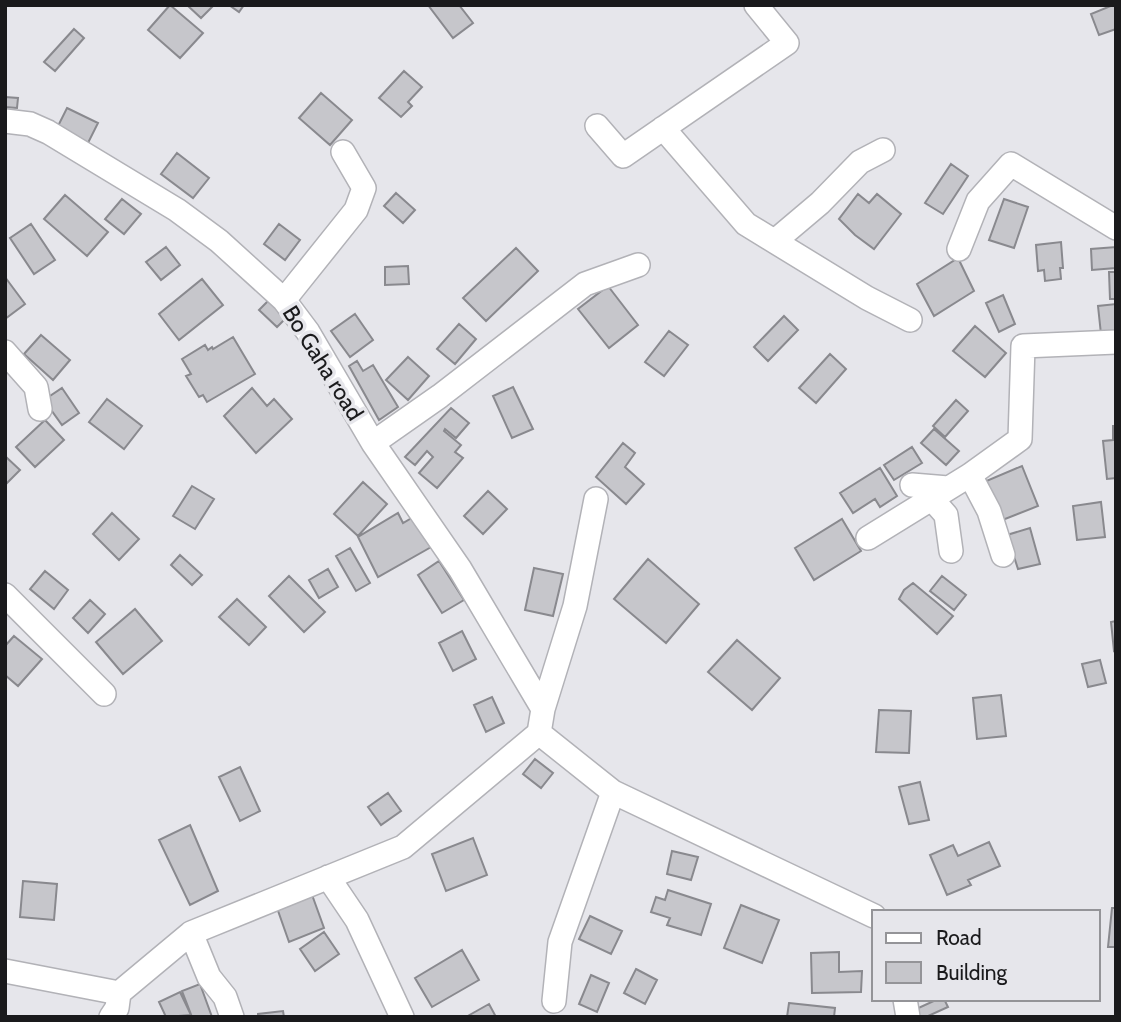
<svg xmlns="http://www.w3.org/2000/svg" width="1121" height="1022" font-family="Cabin,sans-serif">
  <rect width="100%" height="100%" fill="#e6e6eb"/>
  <!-- building -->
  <path fill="#c6c6cb" stroke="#89898e" stroke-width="2" d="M170,5L203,33L180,58L148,30Z
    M187,5H214L201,18Z
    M229,5H244L239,12Z
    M428,5H459L473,23L453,38Z
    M1113,5H1116V29L1099,35L1091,14Z
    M74,29L84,38L55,71L44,62Z
    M404,71L422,87L408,102L412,106L401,117L379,98Z
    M321,93L352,120L330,145L299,118Z
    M5,97L18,98L17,108L5,107Z
    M67,108L98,123L87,145L56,130Z
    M177,153L209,178L193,198L161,174Z
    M951,164L968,176L943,214L925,203Z
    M396,193L415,210L403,223L384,206Z
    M858,194L869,203L877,194L901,214L874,249L855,235L839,219Z
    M65,195L108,232L87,256L44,219Z
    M122,199L141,214L124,234L105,219Z
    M1004,199L1028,207L1014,248L989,240Z
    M31,224L55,260L34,274L10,238Z
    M279,224L300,240L285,260L264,244Z
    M1061,242L1063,268H1060L1061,279L1045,281L1044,270L1038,271L1036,245Z
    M166,247L180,265L161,280L146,262Z
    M1116,247V268L1092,270L1091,249Z
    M516,248L538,271L486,321L463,298Z
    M958,258L974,291L934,316L917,284Z
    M408,266L409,284L385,285V267Z
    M1109,272H1116V299H1110Z
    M5,277L25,304L5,319Z
    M202,279L223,305L179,340L159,314Z
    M608,286L638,325L609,348L578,309Z
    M1003,295L1015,324L999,332L986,303Z
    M271,298L289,315L277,327L259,310Z
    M1116,304V332L1101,334L1098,306Z
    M355,314L373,340L350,357L331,331Z
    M784,316L798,330L768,361L754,347Z
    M459,324L476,339L455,364L437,349Z
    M975,326L1006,353L985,377L953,351Z
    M669,331L688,345L664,376L645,362Z
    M41,335L70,360L53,380L24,354Z
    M233,337L255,374L207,402L203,395L199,397L186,376L191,374L182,359L205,345L208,350L212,347L213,349Z
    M830,354L846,369L816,403L799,388Z
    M408,357L429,376L408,400L386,380Z
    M357,361L363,371L373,365L398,407L379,420L349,366Z
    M513,387L533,429L512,438L493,396Z
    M62,388L79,413L62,425L44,400Z
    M252,388L267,406L274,399L292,419L256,453L224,416Z
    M107,399L142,426L124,449L89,422Z
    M956,400L968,411L945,437L933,426Z
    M451,408L469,423L456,438L445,429L444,431L461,445L455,452L463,458L437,488L419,473L433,457L427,451L415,465L405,457Z
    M45,420L64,440L35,467L16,447Z
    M1113,426H1116V478L1107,479L1103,441L1113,440Z
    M934,429L959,451L946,465L921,443Z
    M623,443L635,453L625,467L644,484L626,504L596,477Z
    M912,447L922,463L894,480L884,465Z
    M5,456L20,470L5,485Z
    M1022,466L1038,506L1000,521L984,482Z
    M880,468L897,496L880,507L875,499L853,513L840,493Z
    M363,482L387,504L358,536L334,514Z
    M192,486L214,499L195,529L173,516Z
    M488,491L507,509L483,534L464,516Z
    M1101,502L1105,537L1077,540L1073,506Z
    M112,513L139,539L119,560L93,534Z
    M398,513L403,523L415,516L433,546L378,577L358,537Z
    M842,519L861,551L814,580L795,548Z
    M1030,528L1040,564L1018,569L1007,535Z
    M350,548L370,583L356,591L336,556Z
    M180,555L202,575L192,585L171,565Z
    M648,559L699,604L666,643L614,599Z
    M439,561L464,600L442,613L418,575Z
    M534,568L563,574L553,616L525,610Z
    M328,569L338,587L319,598L309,580Z
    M45,571L68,590L54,609L30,589Z
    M289,576L325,612L304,632L269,596Z
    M942,576L966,595L954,610L930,591Z
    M913,583L953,616L937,634L899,599L904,590Z
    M237,599L266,627L249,645L219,617Z
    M90,600L105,614L88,633L73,618Z
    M135,609L162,641L123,674L96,642Z
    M1116,621V650L1114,651L1111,622Z
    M462,631L476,659L453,671L439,643Z
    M14,636L42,659L18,686L5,675V646Z
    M737,640L780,678L752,710L708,672Z
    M1100,660L1106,683L1088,687L1082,664Z
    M1001,695L1006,736L977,739L973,698Z
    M492,697L504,723L486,732L474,705Z
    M879,710L911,711L909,753L876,752Z
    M535,759L553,773L541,788L523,774Z
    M240,767L260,811L240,821L219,777Z
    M920,782L929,820L909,824L899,787Z
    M388,793L401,811L381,825L368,807Z
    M190,825L218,891L190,905L159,840Z
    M473,838L487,875L446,891L432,854Z
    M989,842L1000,866L968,880L971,885L947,895L930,855L953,845L958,856Z
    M672,851L698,857L691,880L667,874Z
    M23,881L57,884L54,920L20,917Z
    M668,890L711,904L701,935L667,925L670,918L651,912L656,897L665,900Z
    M311,892L324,928L289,942L276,905Z
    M741,905L779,920L762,963L724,948Z
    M1112,908H1116V947H1108Z
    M590,916L622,931L611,954L579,939Z
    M324,932L339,954L315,971L300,949Z
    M462,950L479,980L432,1007L415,978Z
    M839,952V972L862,971L861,992L812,993L811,953Z
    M636,969L657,980L645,1004L624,993Z
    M591,975L609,983L597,1012L579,1004Z
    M200,984L212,1017H192L182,991Z
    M180,992L191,1015L166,1017L159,1002Z
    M938,999H944L948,1007L926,1017H917L914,1010Z
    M789,1003L835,1008L834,1017H787Z
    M489,1004L496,1017H466Z
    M283,1011L284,1017H258V1014Z"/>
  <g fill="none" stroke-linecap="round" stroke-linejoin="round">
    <!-- minor casing -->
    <g stroke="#b2b2b7" stroke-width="26">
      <path id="minor" d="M5,121L30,124L48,132L177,210L219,241L284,300L308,332L373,443L460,569L543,709
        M597,126L623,156L787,43L756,5
        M663,128L746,224L867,298L910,320
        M775,241L820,203L860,162L883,150
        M959,249L978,201L1011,164L1116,228
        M284,300L356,210L364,188L343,152
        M5,352L36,387L40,409
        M373,443L440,396L585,284L638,265
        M970,475L989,511L1003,555
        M912,485L948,488
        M932,499L946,515L951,551
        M868,538L970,475L1020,439L1023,346L1116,342
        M5,595L104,694
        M539,733L613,792L874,916
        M328,877L357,920L402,1017
        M191,933L209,977L225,997L232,1017
        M5,971L119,993L191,933L403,847L539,733L543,709L575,606L596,499
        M905,999L908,1017
        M554,1001L560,942L613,792
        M111,1017L117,1008L119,993"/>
    </g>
    <!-- minor -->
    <use href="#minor" stroke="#fff" stroke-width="23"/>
  </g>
  <g text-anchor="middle" stroke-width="7" stroke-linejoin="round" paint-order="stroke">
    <!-- street labels -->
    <g font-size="23" fill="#1a1a1c" stroke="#e6e6eb">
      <text transform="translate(323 363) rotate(58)" y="8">Bo Gaha road</text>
    </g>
  </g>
  <!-- border -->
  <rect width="1121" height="1022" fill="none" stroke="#1a1a1c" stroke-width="14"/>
  <!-- legend -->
  <rect x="872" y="910" width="228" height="91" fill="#e6e6eb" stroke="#949498" stroke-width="2"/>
  <rect x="886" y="933" width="35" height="10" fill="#ffffff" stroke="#949498" stroke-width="2"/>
  <text x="936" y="945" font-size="21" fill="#1a1a1c">Road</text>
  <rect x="886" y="962" width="35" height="21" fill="#c6c6cb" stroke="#949498" stroke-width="2"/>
  <text x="936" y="980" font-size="21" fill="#1a1a1c">Building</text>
</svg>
